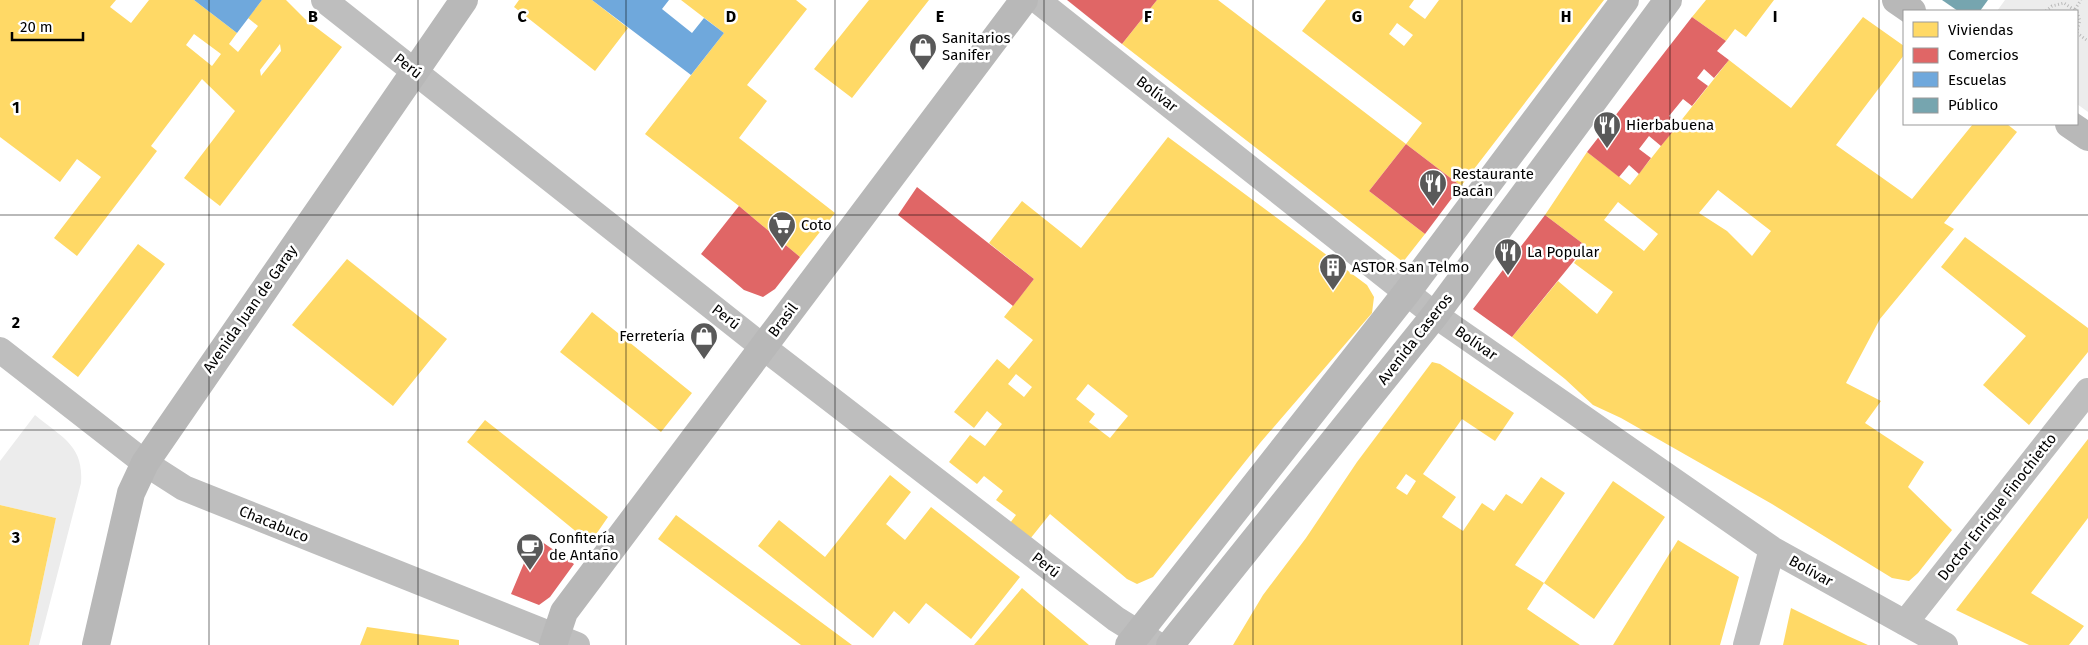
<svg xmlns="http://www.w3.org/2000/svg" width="2088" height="645" font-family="'Fira Sans',sans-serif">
  <rect width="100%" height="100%" fill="#fff"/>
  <!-- green -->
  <path fill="#ececec" d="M2005,0H2088V112L2077,104V11H1997Z
    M35,415C61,437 84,445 81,483L39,645H29L56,518L0,505V461Z"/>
  <!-- homes -->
  <path fill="#ffd966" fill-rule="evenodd" d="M0,0H116L110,7L131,23L149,0H194L237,33L229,44L238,52L258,26L248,18L262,0H286L305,19L342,47L220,206L184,178L235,111L202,79L151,146L157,151L77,256L54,238L101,177L77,159L60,182L0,137ZM194,34L221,54L212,66L186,45ZM280,44L281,51L261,76L260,70Z
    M519,0H592L628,28L595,71L514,7Z
    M681,0H796L807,9L747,85L767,101L739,138L835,213L800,257L739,206L645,134L724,33Z
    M869,0H929L852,98L814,69Z
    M1157,0H1218L1406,144L1369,191L1425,234L1403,262L1122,44Z
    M1326,0H1414L1409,7L1425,19L1439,0H1604L1461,186L1406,144L1422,123L1302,31ZM1397,23L1413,35L1404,46L1389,34Z
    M1706,0H1774L1746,37L1735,29L1726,41L1692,17Z
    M1863,17L1904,46V55L1836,145L1912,199L1973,124H2007L2017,132L1944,223L1954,229L1880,319L1846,383L1881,401L1865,423L1924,462L1908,487L1952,530L1918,573L1909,581L1892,578L1772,504L1621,418L1593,405L1565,379L1512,337L1558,281L1597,314L1613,292L1574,263L1586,246L1545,215L1587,152L1630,185L1729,60L1791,108ZM1718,190L1771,231L1752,256L1727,231L1699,213ZM1618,202L1658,234L1644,251L1604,220Z
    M1168,137L1367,285L1374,297L1372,313L1260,443L1153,577L1137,584L1127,579L1050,514L1030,539L1010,523L1016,515L996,500L1003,491L984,476L977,484L949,462L970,435L985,446L1002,424L987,411L974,428L954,412L997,359L1009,369L1033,340L1004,317L1034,279L989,243L1022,201L1081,248ZM1016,374L1032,387L1024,397L1008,384ZM1088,384L1128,416L1110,438L1089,422L1095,414L1076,399Z
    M1965,237L2088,328V352L2029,425L1983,385L2026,336L1941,267Z
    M138,244L165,264L78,377L52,357Z
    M347,259L447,339L393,406L292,325Z
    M592,312L692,393L661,432L560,352Z
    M1432,362L1440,364L1514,413L1495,441L1462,419L1423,474L1456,497L1442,517L1463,531L1482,503L1494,511L1506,494L1522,504L1541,477L1565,493L1515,565L1544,583L1527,609L1580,645H1233L1263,595L1306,538L1357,462ZM1406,474L1416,481L1407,495L1396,488Z
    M485,420L608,517L590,543L467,442Z
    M2088,439V518L2031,593L2084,626L2069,645H2029L1956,610Z
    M890,475L911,492L886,524L905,540L931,507L1020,577L971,639L926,603L909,624L894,611L873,638L758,546L779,520L825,557Z
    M1613,481L1665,517L1594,619L1544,583Z
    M0,505L56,518L29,645H0Z
    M676,515L852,645H801L658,539Z
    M1678,540L1739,577L1720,645H1613Z
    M1022,588L1038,602L1089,645H974Z
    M1791,608L1848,636L1868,645H1783Z
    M367,627L459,640V645H360Z"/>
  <!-- shops -->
  <path fill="#e06666" d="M1067,0H1157L1122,44Z
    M1692,17L1726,41L1717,51L1729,60L1714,78L1704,69L1697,78L1708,86L1692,106L1683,99L1669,116L1679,124L1661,146L1649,136L1639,149L1651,158L1639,174L1629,165L1619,177L1587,152Z
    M1406,144L1461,186L1425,234L1369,191Z
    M917,187L1034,279L1013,306L898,215Z
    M739,206L800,257L775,289L763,297L744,290L701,254Z
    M1545,215L1586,246L1512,337L1473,309Z
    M535,537L574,564L550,597L539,605L511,594Z"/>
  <!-- schools -->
  <path fill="#6fa8dc" d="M194,0H262L237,33Z
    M592,0H669L662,9L692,33L704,18L724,33L691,75Z"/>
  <!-- public -->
  <path fill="#76a5af" d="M1942,0H1988L1980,11H1958Z"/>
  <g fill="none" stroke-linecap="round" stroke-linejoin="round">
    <!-- path -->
    <path stroke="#b9b9b9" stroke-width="3" stroke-dasharray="1 2.5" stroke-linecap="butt" d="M2075,9L2081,0
      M2046,11L2052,6L2064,3L2076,11
      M2077,12L2080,21L2077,31
      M2077,33L2088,41"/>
    <!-- street -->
    <path stroke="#bebebe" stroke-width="26" d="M324,0L763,347L1116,619L1158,645
      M1037,0L1435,315L1772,549L1945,645
      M0,350L145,463L184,488L577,645
      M1905,623L2088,391
      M1746,645L1772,549"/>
    <!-- secondary -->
    <path stroke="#b8b8b8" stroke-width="28" d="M1896,0L1912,11
      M2069,124L2088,137
      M96,645L131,493L145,463L464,0
      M553,645L564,612L1024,0
      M1129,645L1407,292L1625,0
      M1170,645L1435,315L1668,0"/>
  </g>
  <!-- grid -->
  <path fill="none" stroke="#000" stroke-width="1" stroke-opacity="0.55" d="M209,0V645M418,0V645M626,0V645M835,0V645M1044,0V645M1253,0V645M1462,0V645M1670,0V645M1879,0V645M0,215H2088M0,430H2088"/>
  <!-- icons -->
  <defs>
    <g id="shop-pin" transform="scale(1.4375)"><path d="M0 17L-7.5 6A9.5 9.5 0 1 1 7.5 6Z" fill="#595959" stroke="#fff"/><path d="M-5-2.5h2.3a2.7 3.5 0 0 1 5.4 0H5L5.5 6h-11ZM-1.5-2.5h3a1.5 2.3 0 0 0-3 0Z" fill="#fff"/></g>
    <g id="restaurant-pin" transform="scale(1.4375)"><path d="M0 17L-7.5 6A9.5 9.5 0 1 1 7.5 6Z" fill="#595959" stroke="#fff"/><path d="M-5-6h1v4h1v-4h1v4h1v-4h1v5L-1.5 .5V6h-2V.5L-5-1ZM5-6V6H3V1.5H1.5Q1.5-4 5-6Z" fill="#fff"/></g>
    <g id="supermarket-pin" transform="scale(1.4375)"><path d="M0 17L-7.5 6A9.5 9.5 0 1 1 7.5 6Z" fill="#595959" stroke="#fff"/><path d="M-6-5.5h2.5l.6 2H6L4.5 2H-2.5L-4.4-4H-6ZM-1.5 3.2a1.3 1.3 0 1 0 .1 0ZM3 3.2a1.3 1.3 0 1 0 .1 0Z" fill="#fff"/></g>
    <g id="building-pin" transform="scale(1.4375)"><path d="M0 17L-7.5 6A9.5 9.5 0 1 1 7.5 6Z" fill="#595959" stroke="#fff"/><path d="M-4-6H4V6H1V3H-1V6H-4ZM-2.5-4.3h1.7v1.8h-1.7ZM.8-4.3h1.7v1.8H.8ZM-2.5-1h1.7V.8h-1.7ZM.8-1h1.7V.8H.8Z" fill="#fff"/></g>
    <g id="cafe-pin" transform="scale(1.4375)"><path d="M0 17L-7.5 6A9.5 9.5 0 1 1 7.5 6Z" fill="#595959" stroke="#fff"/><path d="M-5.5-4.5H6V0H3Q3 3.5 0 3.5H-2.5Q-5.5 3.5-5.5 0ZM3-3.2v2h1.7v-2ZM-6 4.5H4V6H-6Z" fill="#fff"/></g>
  </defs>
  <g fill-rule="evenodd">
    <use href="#shop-pin" x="923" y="47"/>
    <use href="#restaurant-pin" x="1607" y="125"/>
    <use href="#restaurant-pin" x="1433" y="183"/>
    <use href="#supermarket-pin" x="782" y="225"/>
    <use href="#restaurant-pin" x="1508" y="252"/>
    <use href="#building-pin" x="1333" y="267"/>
    <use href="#shop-pin" x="704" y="336"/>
    <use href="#cafe-pin" x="530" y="547"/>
  </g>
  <g text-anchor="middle" stroke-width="5" stroke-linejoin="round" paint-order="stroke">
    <!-- poi labels -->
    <g font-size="15" fill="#000" stroke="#fff" text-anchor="start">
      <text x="942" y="43">Sanitarios<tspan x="942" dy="17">Sanifer</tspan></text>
      <text x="1626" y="130">Hierbabuena</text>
      <text x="1452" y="179">Restaurante<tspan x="1452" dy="17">Bacán</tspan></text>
      <text x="801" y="230">Coto</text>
      <text x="1527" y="257">La Popular</text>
      <text x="1352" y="272">ASTOR San Telmo</text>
      <text x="685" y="341" text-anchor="end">Ferretería</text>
      <text x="549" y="543">Confitería<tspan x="549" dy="17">de Antaño</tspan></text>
    </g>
    <!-- street labels -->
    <g font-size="15" fill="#000" stroke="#fff">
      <text transform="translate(408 66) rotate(38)" y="5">Perú</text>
      <text transform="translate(1157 94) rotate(38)" y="5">Bolívar</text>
      <text transform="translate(250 309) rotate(-55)" y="5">Avenida Juan de Garay</text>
      <text transform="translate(726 317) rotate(38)" y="5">Perú</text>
      <text transform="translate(783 320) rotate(-53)" y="5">Brasil</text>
      <text transform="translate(1415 339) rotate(-52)" y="5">Avenida Caseros</text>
      <text transform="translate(1476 343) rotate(35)" y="5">Bolívar</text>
      <text transform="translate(1997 507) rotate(-52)" y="5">Doctor Enrique Finochietto</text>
      <text transform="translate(274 524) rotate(22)" y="5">Chacabuco</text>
      <text transform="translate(1046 565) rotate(38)" y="5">Perú</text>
      <text transform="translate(1811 571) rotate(29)" y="5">Bolívar</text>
    </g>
  </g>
  <g font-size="16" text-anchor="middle" font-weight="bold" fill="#000" stroke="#fff" stroke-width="5" stroke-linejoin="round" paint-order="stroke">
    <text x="313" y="22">B</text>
    <text x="522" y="22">C</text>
    <text x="731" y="22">D</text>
    <text x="940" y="22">E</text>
    <text x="1148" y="22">F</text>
    <text x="1357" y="22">G</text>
    <text x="1566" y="22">H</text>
    <text x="1775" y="22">I</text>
    <text x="16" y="113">1</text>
    <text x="16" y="328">2</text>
    <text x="16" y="543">3</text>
  </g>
  <!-- legend -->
  <rect x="1903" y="10" width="175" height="115" fill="#ffffff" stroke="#999999"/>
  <rect x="1913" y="22" width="25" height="15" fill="#ffd966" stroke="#999999"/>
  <text x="1948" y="35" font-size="15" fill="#000000">Viviendas</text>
  <rect x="1913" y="48" width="25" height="15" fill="#e06666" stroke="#999999"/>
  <text x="1948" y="60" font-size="15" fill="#000000">Comercios</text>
  <rect x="1913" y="72" width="25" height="15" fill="#6fa8dc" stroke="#999999"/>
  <text x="1948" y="85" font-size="15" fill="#000000">Escuelas</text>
  <rect x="1913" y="98" width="25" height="15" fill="#76a5af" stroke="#999999"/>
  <text x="1948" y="110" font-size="15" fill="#000000">Público</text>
  <!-- scale -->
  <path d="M12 32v8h71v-8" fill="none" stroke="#000000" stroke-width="2.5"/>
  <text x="20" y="32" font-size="15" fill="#000000" stroke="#ffffff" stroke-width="4" paint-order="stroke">20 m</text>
</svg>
